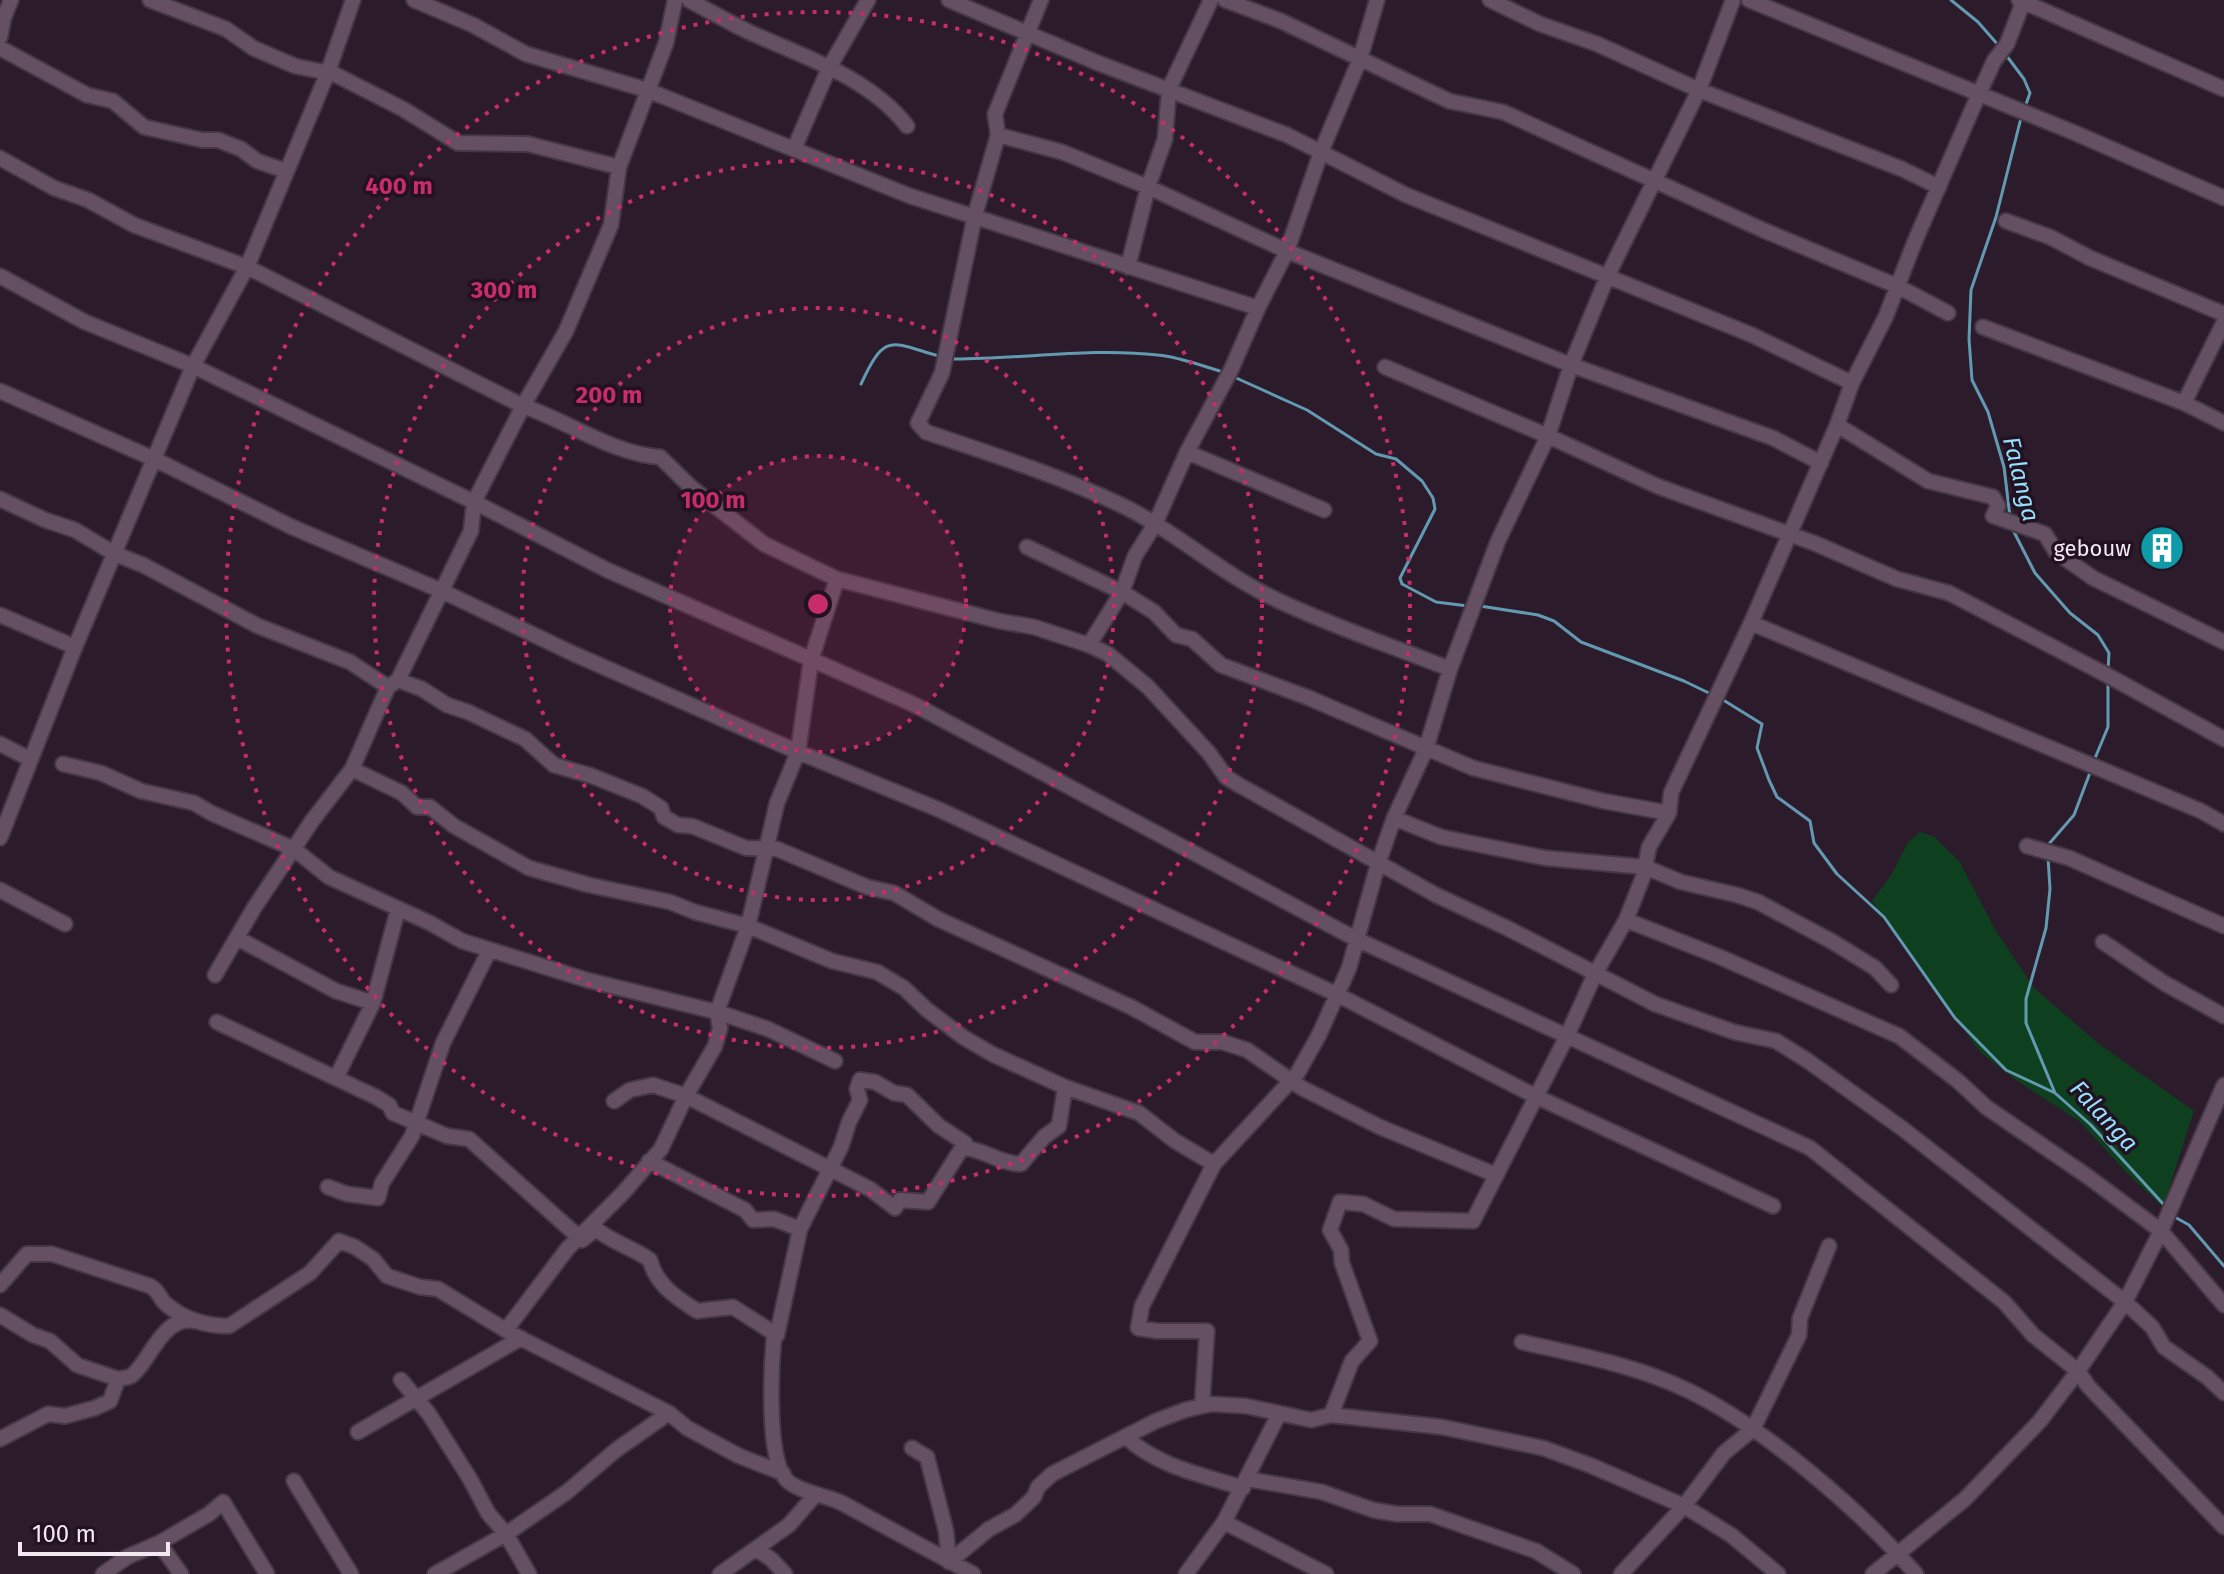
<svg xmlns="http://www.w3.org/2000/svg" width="2224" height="1574" font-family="'Fira Sans',sans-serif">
  <rect width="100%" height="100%" fill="#2c1b2b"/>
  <!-- green -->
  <path fill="#0e401f" d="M1920,832L1933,836L1959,861L1996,931L2034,988L2099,1044L2194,1111L2163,1207L2129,1175L2079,1121L2016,1080L1980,1052L1872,901L1892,874L1908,842Z"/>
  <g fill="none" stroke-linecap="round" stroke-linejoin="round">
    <!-- stream -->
    <path stroke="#629ab2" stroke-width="3" d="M1951,0L1978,22L1999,46
      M2006,55L2024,79L2030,93L2025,107
      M949,359C1018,360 1088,347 1158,355C1180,357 1202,366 1223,372
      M1234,377L1307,410L1376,454L1396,459L1422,481L1433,498L1435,509L1400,578L1402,584L1436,602L1468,606
      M861,384C886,330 891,343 942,357
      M2010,517L2004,467L1988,412L1972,380L1969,339L1971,290L1996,217L2021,118
      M2012,528L2035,573L2070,613L2098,635L2109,653L2108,670
      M1480,606L1538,615L1554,621L1581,642L1684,681L1713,695
      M1720,698L1762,724L1757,748L1769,780L1777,797L1810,821L1814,843L1837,874L1884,917L1955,1018L2006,1070L2055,1093
      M2093,763L2108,727V681
      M2048,845L2074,815L2091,770
      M2048,857L2050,889L2046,928L2026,999V1023L2055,1093L2091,1125L2166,1207
      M2173,1216L2189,1225L2224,1266"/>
    <!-- minor casing -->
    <g stroke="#453744" stroke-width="18">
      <path id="minor" d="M150,0L226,29L253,48L295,66L334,74L403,109L458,143L528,144L619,167
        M414,0L473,25L526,54L647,90L910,196L1258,308
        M689,0C709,11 729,22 749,32C804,57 869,77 907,126
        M949,0L1098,63L1287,135L1406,195L1752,335L1852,383
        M1041,0L995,114L998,135L975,215L942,373L918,423L926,432C991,454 1057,475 1119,504C1174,530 1220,573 1275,599C1331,626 1392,646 1450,669
        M1225,0L1281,21L1449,101L1503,112L1763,230L1897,286L1948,313
        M1490,0L1540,24L1597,44L1699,90L1902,169L1939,187
        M1749,0L2075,133L2224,198
        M2019,0L2224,89
        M0,37L4,17L11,0
        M0,48L87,95L113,101L144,127L202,140H218L241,149L257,161L286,171
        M998,135L1062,152L1148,187L1287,251L1571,365L1773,438L1821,463
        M794,149L829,68L868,0
        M0,158L54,188L88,200L134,225L247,267L523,406C568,421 612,454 660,457L692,488L764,544L837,579L999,621L1034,627L1089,645L1108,654L1148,687L1209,753L1226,777L1239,785L1436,895L1507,928L1655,1004L1734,1032L1776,1041L1808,1061L1903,1129L2125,1302L2152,1327L2164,1347L2207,1377L2224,1393
        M2006,221L2050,237L2090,258L2224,314
        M1128,267L1148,187L1165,139L1169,89L1211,0
        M0,276L85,322L193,366L474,502L607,570L915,705L1356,939L1810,1148L2004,1302L2033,1335L2078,1371L2088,1386L2224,1527
        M1983,327L2184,403L2224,423
        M1385,367L1548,436L1657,486L1814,543L1897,579L1949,593L2103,673L2224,739
        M0,391L154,459L292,527L442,591L574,654L798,752L940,810L1336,994L1535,1096L1773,1206
        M2184,403L2224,322
        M1837,425L1928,481L1993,497L1998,506L1993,516L2045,534L2056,552L2093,578L2224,642
        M1187,452L1324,510
        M0,499L45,520L75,530L115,554L143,565L258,626L350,662L388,687
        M1027,547L1122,592L1154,612L1176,635L1192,639L1221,665L1309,698L1473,768L1603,801L1669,813
        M0,615L75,647
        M1751,623L2201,811L2224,824
        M1089,645L1122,592L1135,556L1155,524L1187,452L1231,370L1258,308L1287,251L1321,152L1360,59L1377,0
        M398,680L422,689L447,705L468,712L525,739L554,765L592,776L642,796L661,808L664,817L678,825L692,826L746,848L777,849L867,887L894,893L938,919L1131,1007L1195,1042H1222L1247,1050L1302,1088L1380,1127L1496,1175
        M0,744L30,759
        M63,764L101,773L141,791L194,803L211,813L294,849L329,877L430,923L462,941L587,980L717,1012L768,1029L835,1061
        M352,769L402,793L417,807H430L454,826L529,868L589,885L670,902L695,912L748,926L832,961L877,972L904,988L926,1009L963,1037L992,1054L1065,1087L1139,1113L1175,1141L1214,1164
        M1394,818L1441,837L1545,858L1645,867L1681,882L1737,895L1758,902L1833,942L1875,968L1891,985
        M0,838L75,647L193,366L247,267L328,72L353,0
        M2027,846L2069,858L2224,926
        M0,890L65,924
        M1626,920L1720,957L1899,1036L1958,1081L1986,1107L2087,1176L2161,1231L2224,1305
        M237,938L336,991L373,1003
        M2103,942L2164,983L2224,1016
        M215,975L254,908L312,821L352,769L388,687L398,680L471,531L474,502L523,406L566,331L611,225L619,167L666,43L675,0
        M217,1022L376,1097L389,1105L393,1113L447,1136L469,1139L582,1240L596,1229C613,1243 632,1247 650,1260C656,1285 677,1298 697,1311L733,1307L777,1335
        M336,1078L373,1003L398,909
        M614,1101L630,1090L653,1085L686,1096L870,1189L895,1208L900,1200L928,1202L965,1143V1148C985,1150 1001,1164 1021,1164L1044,1137L1059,1126L1065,1087
        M965,1143L939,1126L907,1095L894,1093L875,1082L860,1080L857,1089L860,1100L849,1122L841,1147L800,1229L777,1335L774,1336C771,1368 767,1455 785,1478C794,1491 828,1496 842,1503L973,1574
        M649,1161L745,1210L753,1220L774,1219L800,1229
        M328,1187L347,1194L378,1198L382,1183L412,1136L443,1043L489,951
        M0,1285L27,1254H52L150,1286C160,1291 159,1299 167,1305C184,1319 206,1326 229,1326L310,1273L339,1241L355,1247L373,1259L387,1276L420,1287L438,1289L512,1334L669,1413L687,1428L739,1456L783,1473
        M0,1315L33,1335L50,1341L77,1365L118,1379
        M506,1330L568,1248L623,1193L661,1149L686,1096L715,1046L720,1028L717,1012L748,926L777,803L798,752L811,660L837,579
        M1522,1342C1578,1355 1635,1365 1687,1390C1764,1427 1859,1509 1916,1574
        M401,1380L429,1414L470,1479L488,1513L506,1534L529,1574
        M1202,1406L1207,1331H1157L1138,1328L1142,1306L1214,1164L1297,1074L1319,1035L1349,968L1378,864L1394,818L1426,749L1450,669L1498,541L1548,436L1571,365L1608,275L1699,90L1733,0
        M1331,1415L1352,1361L1370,1341L1342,1263L1341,1250L1330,1230L1340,1202L1363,1204L1394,1219L1473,1221L1567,1036L1595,974L1626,920L1643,877L1649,847L1669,813L1671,793L1751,623L1837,425L1852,383L1886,316L1915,241L1978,96L1994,61L2007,44L2024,0
        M358,1432L521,1338
        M1127,1438C1159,1467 1203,1475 1243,1488
        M0,1439L48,1414L65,1416L95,1408L110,1401L118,1379C122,1378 127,1378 131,1376C148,1365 163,1314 194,1321
        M912,1448L927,1457L946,1531L949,1562
        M1247,1479L1322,1492L1373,1510L1397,1514H1430L1536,1551L1573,1574
        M294,1481L351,1574
        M1224,1522L1326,1574
        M756,1549L771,1559L785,1574
        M949,1562L989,1529L1015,1515L1034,1497L1038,1487L1052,1474L1156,1421L1185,1410L1211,1404L1246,1406L1311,1420L1331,1415L1442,1427L1543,1448L1592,1466L1684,1506L1731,1535L1778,1574
        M103,1574L127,1557L159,1543
        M181,1574L159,1543L209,1514L223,1502L267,1574
        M435,1574L506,1534L567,1492L616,1450L669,1413
        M720,1574L789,1525L816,1494
        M1186,1574L1224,1522L1279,1414
        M1621,1574L1684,1506L1724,1453L1753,1429L1799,1335L1800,1318L1829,1246
        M1873,1574L1965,1499L2040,1421L2078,1371L2125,1302L2161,1231L2224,1085"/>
    </g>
    <!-- minor -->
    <use href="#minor" stroke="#645062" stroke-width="14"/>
  </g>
  <!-- distance rings -->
  <circle cx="818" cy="604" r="148" fill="#c72d6a" fill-opacity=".12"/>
  <g fill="none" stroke="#c72d6a" stroke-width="4" stroke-dasharray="4 8">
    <circle cx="818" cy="604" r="148"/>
    <circle cx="818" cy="604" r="296"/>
    <circle cx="818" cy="604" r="444"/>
    <circle cx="818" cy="604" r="592"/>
  </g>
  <!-- icons -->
  <defs>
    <g id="building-disc" transform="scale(2.3)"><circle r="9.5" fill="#0f9aa8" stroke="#221221"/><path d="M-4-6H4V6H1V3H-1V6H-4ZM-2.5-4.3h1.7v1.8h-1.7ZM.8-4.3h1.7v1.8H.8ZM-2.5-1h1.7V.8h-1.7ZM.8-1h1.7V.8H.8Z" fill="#fff"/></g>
  </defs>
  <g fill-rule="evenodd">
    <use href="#building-disc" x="2162" y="548"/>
  </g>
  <g text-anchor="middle" stroke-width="7" stroke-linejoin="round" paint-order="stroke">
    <!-- poi labels -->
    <g font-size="22" fill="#f3e7f2" stroke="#221221" text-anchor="end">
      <text x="2131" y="556">gebouw</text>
    </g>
    <!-- water labels -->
    <g font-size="24" font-style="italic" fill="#95e0ff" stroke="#221221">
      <text transform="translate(2021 479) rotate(76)" y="8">Falanga</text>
      <text transform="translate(2104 1116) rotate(47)" y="8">Falanga</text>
    </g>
  </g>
  <circle cx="818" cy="604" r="12" fill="#c72d6a" stroke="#221221" stroke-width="4"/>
  <g font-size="24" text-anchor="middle" font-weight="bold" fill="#c72d6a" stroke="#221221" stroke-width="7" stroke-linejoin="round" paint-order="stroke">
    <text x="399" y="194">400 m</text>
    <text x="504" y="298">300 m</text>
    <text x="609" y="403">200 m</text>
    <text x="713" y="508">100 m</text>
  </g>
  <!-- scale -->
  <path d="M20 1542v12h148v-12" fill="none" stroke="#f3e7f2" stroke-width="4"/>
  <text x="32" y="1542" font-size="24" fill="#f3e7f2" stroke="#221221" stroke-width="6" paint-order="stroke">100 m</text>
</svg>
